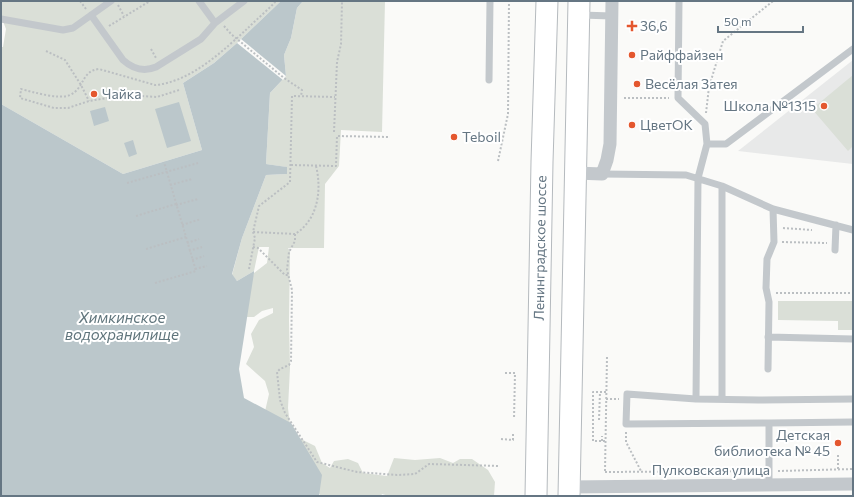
<svg xmlns="http://www.w3.org/2000/svg" width="854" height="497" font-family="Commissioner,sans-serif">
  <rect width="100%" height="100%" fill="#fafaf8"/>
  <!-- built -->
  <path fill="#e8e9e9" d="M853,60V164L738,151Z"/>
  <!-- green -->
  <path fill="#dadfd7" d="M1,1H281L237,43L214,63L183,83L202,150L123,174L1,104V47H3L6,29L1,16Z
    M303,1H385L382,132L341,130L339,166L325,184L324,248H288L290,251L289,321L290,368L288,408L291,434L315,446L322,463L330,468L334,461L348,459L358,463L363,473L387,476L394,458L415,460L440,458L453,463L460,459H472L488,470L495,482L494,496H389L382,494L381,496H321L263,420L269,394L265,381L246,364L254,347L251,334L259,320L273,313V308L262,311L254,317H243L249,288L254,273L267,263L269,247H259L254,271L237,281L232,275L242,238L266,175L287,174L286,167L266,164L270,93L286,76L284,55L291,38L297,8Z
    M853,75V146L848,151L812,109Z
    M778,301H853V330H838V321L778,320Z"/>
  <!-- water -->
  <path fill="#bbc7cb" d="M281,1H303L297,8L291,38L284,55L286,76L270,93L266,164L287,167V174L266,175L242,238L232,274L237,281L254,271V273L239,369L244,398L291,423L322,475L319,496H1V104L123,174L202,150L183,83L214,63L237,43Z
    M179,102L191,141L167,148L155,109Z
    M105,107L109,121L94,126L90,111Z
    M133,140L137,154L129,157L124,143Z"/>
  <!-- pier -->
  <path fill="#fafaf8" d="M241,39L286,76L283,80L237,43Z"/>
  <g fill="none" stroke-linecap="round" stroke-linejoin="round">
    <!-- primary casing -->
    <g stroke="#b5babe" stroke-width="23">
      <path id="primary" d="M536,496L542,162L547,1
        M569,496L579,1"/>
    </g>
    <!-- path -->
    <path stroke="#bbbfc2" stroke-width="2" stroke-dasharray="2 2" stroke-linecap="butt" d="M80,1L86,9
      M118,5L124,16
      M109,26L150,1
      M224,26L231,34L284,78L302,90L301,96
      M151,49L156,58
      M46,51L65,60L81,85L89,101
      M179,90L157,97L126,95L89,101L68,108H54L20,98L21,89C33,92 59,100 70,95C85,88 81,71 99,69L155,85C191,82 224,50 249,27C258,18 268,10 276,1
      M624,98H669
      M706,113L709,87L723,41L773,1
      M334,132L337,62L341,44L342,1
      M498,161L508,114L509,1
      M291,165L336,166L337,136L390,137
      M316,166C322,190 318,220 295,234L253,232L259,206L290,182L292,96L335,97
      M127,183L198,163
      M170,185L192,179
      M176,205L198,199
      M136,216L176,204
      M182,225L201,219
      M783,228L812,230
      M295,234V241L289,252L287,270L292,290L291,361L289,365L280,369L277,372L280,400L285,413L317,462L357,472L397,475L415,474L429,464L500,466
      M782,242L827,243
      M187,243L199,239
      M253,247L258,248L285,275H288
      M146,249L186,237
      M189,251L202,247
      M192,260L204,256
      M195,269L207,266
      M249,269L255,238L253,232
      M155,283L196,271L164,162
      M776,293H853
      M505,373H515L514,419
      M606,399H619
      M599,420L600,392
      M626,432V442L641,471
      M501,439L513,440V433
      M602,441V436
      M605,441H593V392H606
      M838,455V469
      M605,471L607,357
      M778,471L853,469
      M605,472L760,471"/>
    <!-- service -->
    <path stroke="#c3c8cc" stroke-width="7" d="M679,1L678,98L705,124L707,144L698,178L696,399
      M91,15L123,60C133,69 144,72 156,67L201,39L215,23L199,1
      M581,15L612,16
      M1,19L63,30L73,28L111,1
      M215,23L244,1
      M489,80L490,1
      M707,144H726L853,49
      M602,174L686,175L722,186L773,209L853,230
      M835,250L836,225
      M768,337L853,339
      M768,369L769,302L766,288L767,259L774,242L773,209
      M722,399V186
      M769,423L626,424L627,394L696,399L759,400L853,399
      M769,486V423L853,422"/>
    <!-- minor -->
    <path stroke="#c3c8cc" stroke-width="13" d="M576,173L602,174L607,160L610,144L612,1
      M569,487L853,484"/>
    <!-- primary -->
    <use href="#primary" stroke="#fff" stroke-width="21"/>
  </g>
  <!-- markers -->
  <g fill="#e4572e" stroke="#fff" stroke-width="1.5">
    <path d="M630 20h4v4h4v4h-4v4h-4v-4h-4v-4h4z"/>
    <circle cx="632" cy="55" r="4"/>
    <circle cx="637" cy="84" r="4"/>
    <circle cx="94" cy="94" r="4"/>
    <circle cx="824" cy="106" r="4"/>
    <circle cx="632" cy="125" r="4"/>
    <circle cx="454" cy="137" r="4"/>
    <circle cx="838" cy="443" r="4"/>
  </g>
  <g text-anchor="middle" stroke-width="4" stroke-linejoin="round" paint-order="stroke">
    <!-- poi labels -->
    <g font-size="14" fill="#657683" stroke="#fff" text-anchor="start">
      <text x="640" y="31">36,6</text>
      <text x="640" y="60">Райффайзен</text>
      <text x="645" y="89">Весёлая Затея</text>
      <text x="102" y="99">Чайка</text>
      <text x="816" y="111" text-anchor="end">Школа №1315</text>
      <text x="640" y="130">ЦветОК</text>
      <text x="462" y="142">Teboil</text>
      <text x="830" y="440" text-anchor="end">Детская<tspan x="830" dy="16">библиотека № 45</tspan></text>
    </g>
    <!-- street labels -->
    <g font-size="14" fill="#657683" stroke="#fff">
      <text transform="translate(540 248) rotate(-89)" y="5">Ленинградское шоссе</text>
      <text x="711" y="475">Пулковская улица</text>
    </g>
    <!-- water labels -->
    <g font-size="15" font-style="italic" fill="#60757c" stroke="#fff">
      <text x="122" y="323">Химкинское<tspan x="122" dy="17">водохранилище</tspan></text>
    </g>
  </g>
  <!-- border -->
  <rect width="854" height="497" fill="none" stroke="#657683" stroke-width="4"/>
  <!-- scale -->
  <path d="M718 26v6h85v-6" fill="none" stroke="#657683" stroke-width="2"/>
  <text x="724" y="26" font-size="12" fill="#657683" stroke="#ffffff" stroke-width="3" paint-order="stroke">50 m</text>
</svg>
